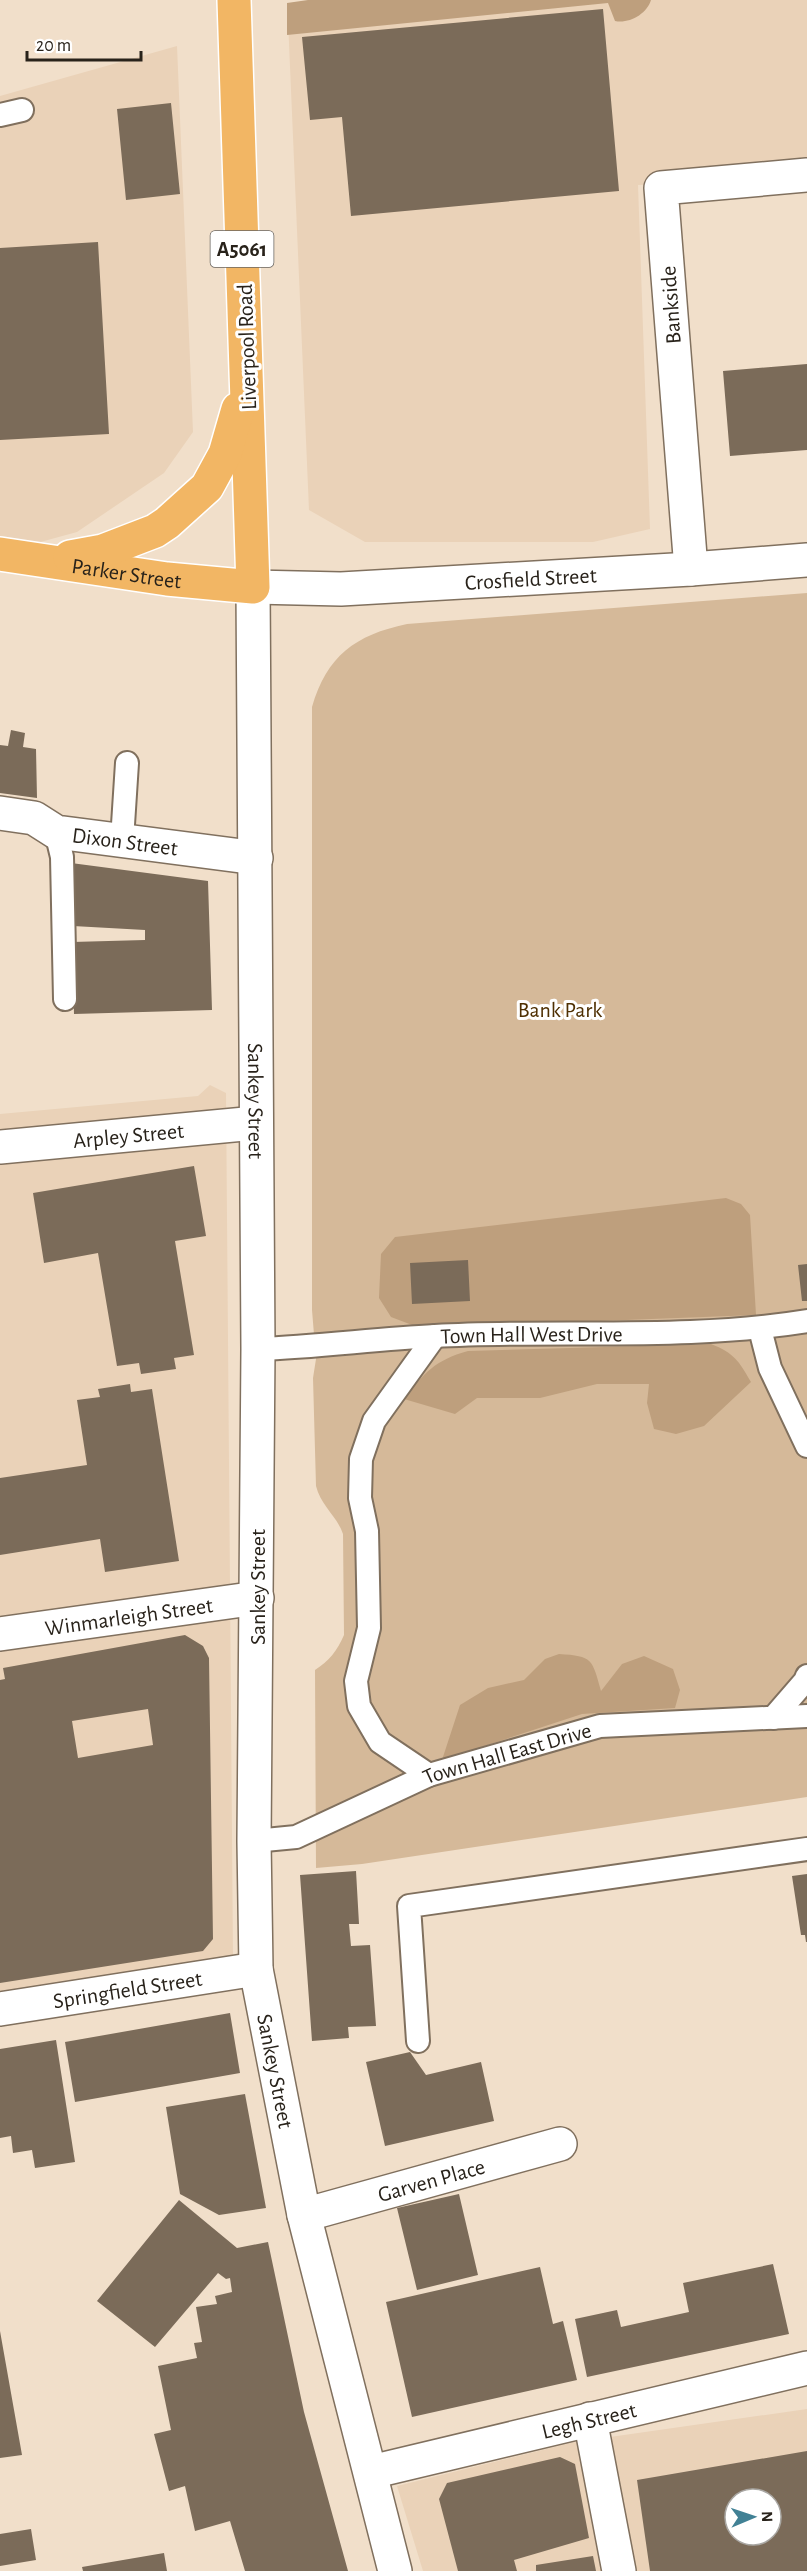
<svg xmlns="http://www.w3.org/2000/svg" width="807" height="2571" font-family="'Alegreya Sans',sans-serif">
  <rect width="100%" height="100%" fill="#f1dfca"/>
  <!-- built -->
  <path fill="#ead2b8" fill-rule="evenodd" d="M492,0H807V176L638,185L650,529L593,542H365L309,510L288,20Z
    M177,46L193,432L164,473L77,532L0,553V96Z
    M210,1085L226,1093L233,1957L0,1996V1114L198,1096Z
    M807,2409V2571H423L397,2486L575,2442ZM735,2499H771V2535H735Z"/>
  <!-- green -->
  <path fill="#d5b999" d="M807,593V1797L362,1864L316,1868L315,1670C329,1661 337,1651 344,1635L343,1534C337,1516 321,1506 316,1486L313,1378L316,1359L312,1310V707C327,656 355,635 407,624Z"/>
  <!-- forest -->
  <path fill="#be9f7d" d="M308,0H651C647,14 629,24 615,21L608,3L287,35V3Z
    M726,1198L741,1204L750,1215L756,1315L420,1328L391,1317L379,1298L381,1254L395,1237Z
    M711,1344C734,1353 739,1361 751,1382L704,1426L676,1434L654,1429L647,1403L649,1384H597L540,1398H477L455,1414L404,1399C424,1373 435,1360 468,1351Z
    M559,1654C593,1656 592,1659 601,1691L622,1664L644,1656L673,1669L680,1690L675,1708L582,1714L442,1760L460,1705L488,1688L524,1680L545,1659Z"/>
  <!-- building -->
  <path fill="#7b6b59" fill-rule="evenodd" d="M603,9L619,191L351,216L342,117L310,120L302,37Z
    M171,103L180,194L126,200L117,109Z
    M98,242L109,434L0,440V248Z
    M807,364V450L730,456L723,371Z
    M11,730L25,733L23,747L36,749L37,798L0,793V745L8,746Z
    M71,863L208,881L212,1010L74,1014L72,942L145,940V930L73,926Z
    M194,1166L206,1236L175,1241L194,1355L174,1358L176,1369L141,1374L139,1363L117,1366L98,1253L44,1263L33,1193Z
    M468,1260L470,1301L412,1304L410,1263Z
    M807,1264V1301H802L798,1265Z
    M130,1384L131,1392L152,1389L179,1561L105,1572L100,1539L0,1555V1478L87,1465L77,1400L100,1397L98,1389Z
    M185,1635L203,1646L209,1658L213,1939L203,1951L0,1983V1680L5,1679L3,1668ZM148,1709L153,1745L78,1758L72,1721Z
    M356,1871L359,1924H349L351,1946L370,1945L376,2026L348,2027L349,2038L312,2041L300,1875Z
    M807,1874V1942H806L805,1935H801L792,1876Z
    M230,2013L240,2073L75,2102L65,2042Z
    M56,2040L75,2162L35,2168L32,2150L13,2153L11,2136L0,2138V2049Z
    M410,2052L426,2075L481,2062L494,2121L385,2146L366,2062Z
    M245,2094L266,2208L219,2215L180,2194L166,2107Z
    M459,2194L478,2275L417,2290L397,2208Z
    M179,2200L237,2248L268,2242L304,2412L348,2571H245L230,2521L195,2531L185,2486L169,2491L154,2434L171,2430L158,2366L197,2358L194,2343L202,2342L196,2307L217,2304L215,2296L232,2292L230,2278L226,2279L218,2273L155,2347L97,2301Z
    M773,2264L789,2334L587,2377L575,2319L617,2310L621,2327L689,2312L683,2283Z
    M540,2267L553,2324L563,2321L577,2380L412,2417L386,2302Z
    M0,2331L22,2455L0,2458Z
    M807,2451V2571H650L637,2480ZM735,2499H771V2535H735Z
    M560,2457L575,2464L589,2538L514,2560L517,2571H458L439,2499L447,2483Z
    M31,2529L36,2560L0,2566V2534Z
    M164,2553L167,2571H83L82,2567Z
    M593,2556L596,2571H536V2565Z"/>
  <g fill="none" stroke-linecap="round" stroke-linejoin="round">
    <!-- service casing -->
    <g stroke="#80705e" stroke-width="26">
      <g id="service">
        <path d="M0,115L22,110"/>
        <path d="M56,832L62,857L65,999"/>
        <path d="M122,840L127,763"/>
        <path d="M760,1329L770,1368L807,1446"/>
        <path id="s1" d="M258,1349C317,1347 375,1339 435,1336C559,1329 684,1341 807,1321"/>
        <path d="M773,1718L805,1681L807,1676"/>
        <path d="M429,1775L380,1742L359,1706L356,1681L369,1628L367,1531L360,1498L361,1459L374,1421L435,1336"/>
        <path id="s2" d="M254,1841L296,1837L429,1775L600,1726L807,1716"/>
        <path d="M418,2041L409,1906L807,1849"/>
      </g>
    </g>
    <!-- minor casing -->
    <g stroke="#80705e" stroke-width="36">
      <g id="minor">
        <path d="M691,569L661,188L807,175"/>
        <path id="s3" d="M253,587L258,1349L254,1841L256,1969L304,2215L395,2571"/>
        <path id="s4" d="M0,813L34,818L56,832L256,858"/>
        <path id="s5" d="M0,1147L256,1123"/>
        <path id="s6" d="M0,1634L257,1598"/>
        <path id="s7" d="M0,2009L256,1969"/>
        <path id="s8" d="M304,2215L560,2144"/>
        <path d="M590,2419L619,2571"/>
        <path id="s9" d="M371,2472L807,2368"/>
      </g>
    </g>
    <!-- tertiary casing -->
    <g stroke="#80705e" stroke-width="36">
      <g id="tertiary">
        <path id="s10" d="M253,587L341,589L691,569L807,560"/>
      </g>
    </g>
    <!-- trunk casing -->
    <g stroke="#fff" stroke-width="36">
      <g id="trunk">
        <path id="s11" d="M0,554L167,579L253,587L234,0"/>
        <path d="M70,557L103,551L155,531L167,523L207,487L225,454L238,409"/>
      </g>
    </g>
    <!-- service -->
    <use href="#service" stroke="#fff" stroke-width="22"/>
    <!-- minor -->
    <use href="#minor" stroke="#fff" stroke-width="33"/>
    <!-- tertiary -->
    <use href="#tertiary" stroke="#fff" stroke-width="33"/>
    <!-- trunk -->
    <use href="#trunk" stroke="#f2b664" stroke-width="33"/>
  </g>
  <g text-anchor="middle" stroke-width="6" stroke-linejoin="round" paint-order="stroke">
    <!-- shield labels -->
    <rect fill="#fff" stroke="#68645f" stroke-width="1.5" x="210.5" y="231" width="63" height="36" rx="4.5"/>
    <g font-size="21" font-weight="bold" fill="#28221a">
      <text x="242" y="256">A5061</text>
    </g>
    <!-- street labels -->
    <g font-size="22" fill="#28221a" stroke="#fff">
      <text transform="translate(670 305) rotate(-94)" y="8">Bankside</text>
      <text transform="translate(246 347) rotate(-92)" y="8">Liverpool Road</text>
      <text dy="8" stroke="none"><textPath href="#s11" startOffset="128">Parker Street</textPath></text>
      <text dy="8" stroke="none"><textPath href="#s10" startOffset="278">Crosfield Street</textPath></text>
      <text dy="8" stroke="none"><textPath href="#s4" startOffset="130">Dixon Street</textPath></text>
      <text dy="8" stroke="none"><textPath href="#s3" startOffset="514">Sankey Street</textPath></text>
      <text dy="8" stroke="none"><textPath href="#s5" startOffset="129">Arpley Street</textPath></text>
      <text dy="8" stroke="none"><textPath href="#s1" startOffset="274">Town Hall West Drive</textPath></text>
      <text transform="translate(257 1587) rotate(-90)" y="8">Sankey Street</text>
      <text dy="8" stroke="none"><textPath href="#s6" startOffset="130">Winmarleigh Street</textPath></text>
      <text dy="8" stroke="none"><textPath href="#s2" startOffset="270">Town Hall East Drive</textPath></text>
      <text dy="8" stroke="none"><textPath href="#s7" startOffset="129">Springfield Street</textPath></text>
      <text dy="8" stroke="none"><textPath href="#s3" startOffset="1486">Sankey Street</textPath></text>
      <text dy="8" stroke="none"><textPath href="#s8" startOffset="132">Garven Place</textPath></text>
      <text dy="8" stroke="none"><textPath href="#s9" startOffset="224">Legh Street</textPath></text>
    </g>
    <!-- park labels -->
    <g font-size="22" fill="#4f3003" stroke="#fff">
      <text x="560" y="1017">Bank Park</text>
    </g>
  </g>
  <!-- north arrow -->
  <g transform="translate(753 2517) rotate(88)"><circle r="28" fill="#ffffff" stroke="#a9a7a3" stroke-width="1.5"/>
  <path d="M0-4.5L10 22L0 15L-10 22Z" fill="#418195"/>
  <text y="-9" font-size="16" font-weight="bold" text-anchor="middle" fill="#28221a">N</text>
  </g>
  <!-- scale -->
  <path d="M27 51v9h114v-9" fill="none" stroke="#28221a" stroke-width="3"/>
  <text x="36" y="51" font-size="18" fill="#28221a" stroke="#ffffff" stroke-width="4.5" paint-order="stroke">20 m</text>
</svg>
